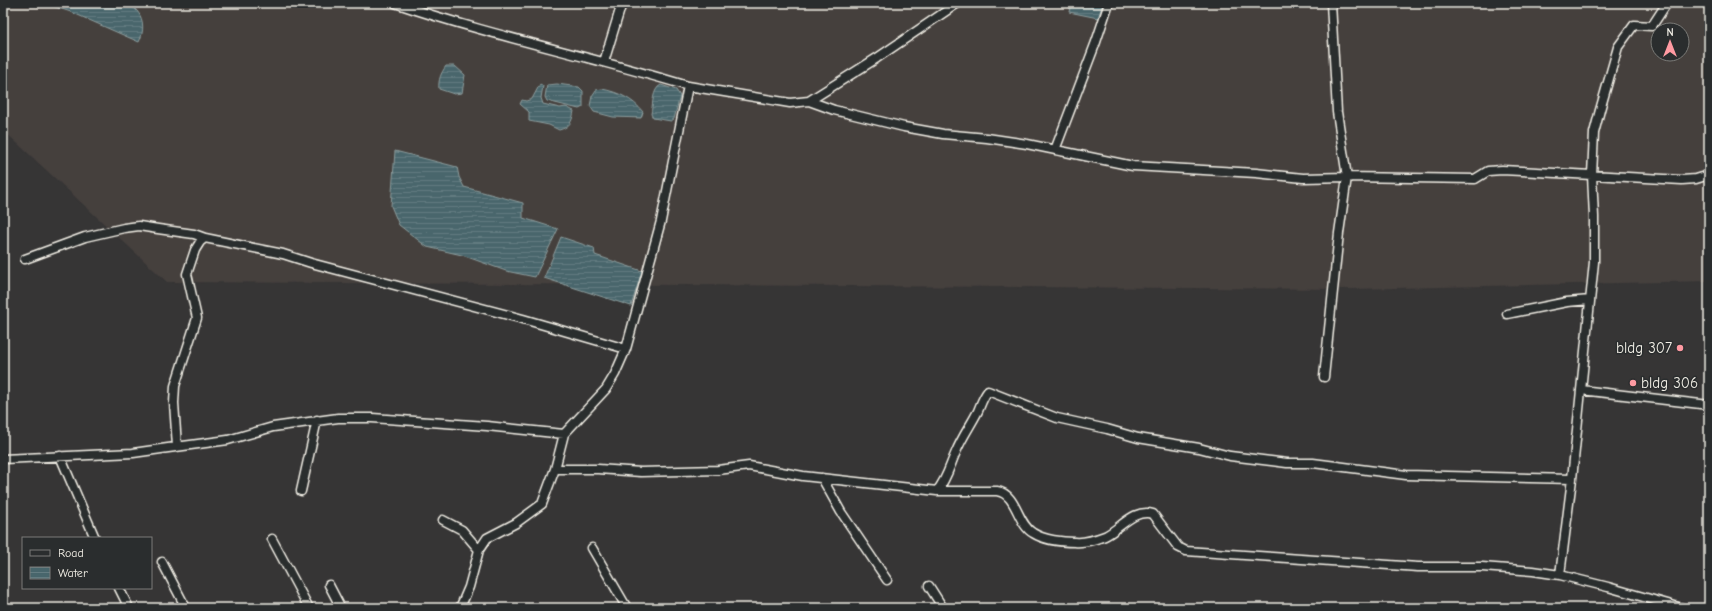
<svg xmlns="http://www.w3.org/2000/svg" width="1712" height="611" font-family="'Comic Neue',sans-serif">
  <defs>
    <pattern id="water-rules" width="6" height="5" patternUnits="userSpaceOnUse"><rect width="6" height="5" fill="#48666c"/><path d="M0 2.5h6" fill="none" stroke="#637c81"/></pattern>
  </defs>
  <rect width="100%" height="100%" fill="#363535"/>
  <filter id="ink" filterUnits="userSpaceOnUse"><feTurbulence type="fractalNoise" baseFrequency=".025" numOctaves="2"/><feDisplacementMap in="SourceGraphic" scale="8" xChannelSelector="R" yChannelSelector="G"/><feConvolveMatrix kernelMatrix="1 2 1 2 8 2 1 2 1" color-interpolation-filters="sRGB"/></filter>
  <g filter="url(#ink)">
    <!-- built -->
    <path fill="#453f3d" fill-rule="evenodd" d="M3,3H1709V281L1351,289L167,282L3,130ZM1658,30H1682V54H1658Z"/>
    <!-- water -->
    <path fill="url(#water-rules)" stroke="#8d9e9e" d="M43,3H124C142,8 147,26 139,42L71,12Z
      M1071,3H1103L1098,18L1069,12Z
      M446,66H455L465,75L462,93L454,94L439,89C438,80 441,73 446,66Z
      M540,84L543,86L541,98L543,104L560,108L566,107L574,111C572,122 570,127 559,130L549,125L529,121V112L520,104L522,100L526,101L532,99Z
      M557,84L579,87L583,91V107L579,109L547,101L545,97L547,85Z
      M661,85L676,90L680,96L674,119L671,121L653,118L651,114C653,105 652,89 661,85Z
      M602,89C618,92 633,99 643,112L641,118L613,117L594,112L590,106L592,96L596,90Z
      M395,151L457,167L459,177L464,187L523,203V218L558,229L535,277L506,271L462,255L427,247L399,225L391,206Z
      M561,237L594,248L595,255L642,271L631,306L544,278Z"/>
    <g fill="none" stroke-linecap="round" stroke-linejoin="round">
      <!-- minor casing -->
      <g stroke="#f4f1e8" stroke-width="11">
        <path id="minor" d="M395,3C491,36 590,56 688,86
          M604,62L622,3
          M809,101L834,110L904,127L943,134L987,138L1027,144L1133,166L1256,173L1303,178L1347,177L1475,179L1488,171L1502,170L1682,180L1696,179L1709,175
          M1055,150L1096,42L1109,3
          M25,259L85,237L124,228L139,226L158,229L194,234L205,238
          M1507,314L1567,302L1590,300
          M1324,377L1339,233L1347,177L1337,112L1331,3
          M1581,390L1709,405
          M177,446L174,403L175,386L197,318L187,274L195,250L200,242L205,238L283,254L311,263L523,319L626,349
          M60,456L95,538
          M3,459L133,453L168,448L228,440L273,427L338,418H372L487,426L564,434
          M555,469H598L641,472L718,470L749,466L803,476L937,491H997C1017,494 1017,524 1033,533C1044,540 1063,542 1075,542C1084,543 1097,539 1105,536C1120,529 1134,508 1153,514L1178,547L1186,551L1418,567H1482L1533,571L1560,575L1608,587L1682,608
          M822,478L841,512L887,580
          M301,491L317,420
          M937,491C947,479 950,465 956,452C962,437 971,425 978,411C981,404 983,397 988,391L1057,418L1107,429L1138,438L1199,448L1230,456L1287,463H1313L1406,475L1572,479
          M443,520L462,530L479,550
          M272,539L309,608
          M592,548L627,608
          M162,562L186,608
          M1560,575L1572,479L1594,262V217L1592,175L1594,133L1600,110L1618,47L1634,25L1652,26L1667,3
          M329,585L341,608
          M929,586L943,608
          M119,588L129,608
          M460,608L469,587L479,550L487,538L516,523L542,504L555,469L564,434L606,389L615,374L626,349L661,221L688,86L790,103L809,101L877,58L958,3"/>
      </g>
      <!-- minor -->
      <use href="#minor" stroke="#2a2d2e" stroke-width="8"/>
    </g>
  </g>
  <!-- markers -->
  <g fill="#ff9aa2" stroke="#2a2d2e" stroke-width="1.5">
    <circle cx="1680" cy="348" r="4"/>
    <circle cx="1633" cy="383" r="4"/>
  </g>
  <g text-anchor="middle" stroke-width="3" stroke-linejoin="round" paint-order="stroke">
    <!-- poi labels -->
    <g font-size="15" fill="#f4f1e8" stroke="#2a2d2e" text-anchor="end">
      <text x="1672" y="353">bldg 307</text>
      <text x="1641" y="388" text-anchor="start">bldg 306</text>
    </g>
  </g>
  <!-- margin -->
  <rect width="1712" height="611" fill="none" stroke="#2a2d2e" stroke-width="16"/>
  <rect x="8" y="8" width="1696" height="595" fill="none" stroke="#f4f1e8" stroke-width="1.5" filter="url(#ink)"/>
  <!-- legend -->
  <rect x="22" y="537" width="130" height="52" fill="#2a2d2e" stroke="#7b7b78"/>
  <rect x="30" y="550" width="20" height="6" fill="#2a2d2e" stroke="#7b7b78"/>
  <text x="58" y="557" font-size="12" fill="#f4f1e8">Road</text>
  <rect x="30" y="567" width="20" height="12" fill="url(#water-rules)" stroke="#7b7b78"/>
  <text x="58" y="577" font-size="12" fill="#f4f1e8">Water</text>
  <!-- north arrow -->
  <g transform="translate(1670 42)"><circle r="19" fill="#2a2d2e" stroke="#7b7b78"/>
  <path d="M0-3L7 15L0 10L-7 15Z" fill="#ff9aa2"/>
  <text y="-6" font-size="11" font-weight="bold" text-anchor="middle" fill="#f4f1e8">N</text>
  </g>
</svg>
